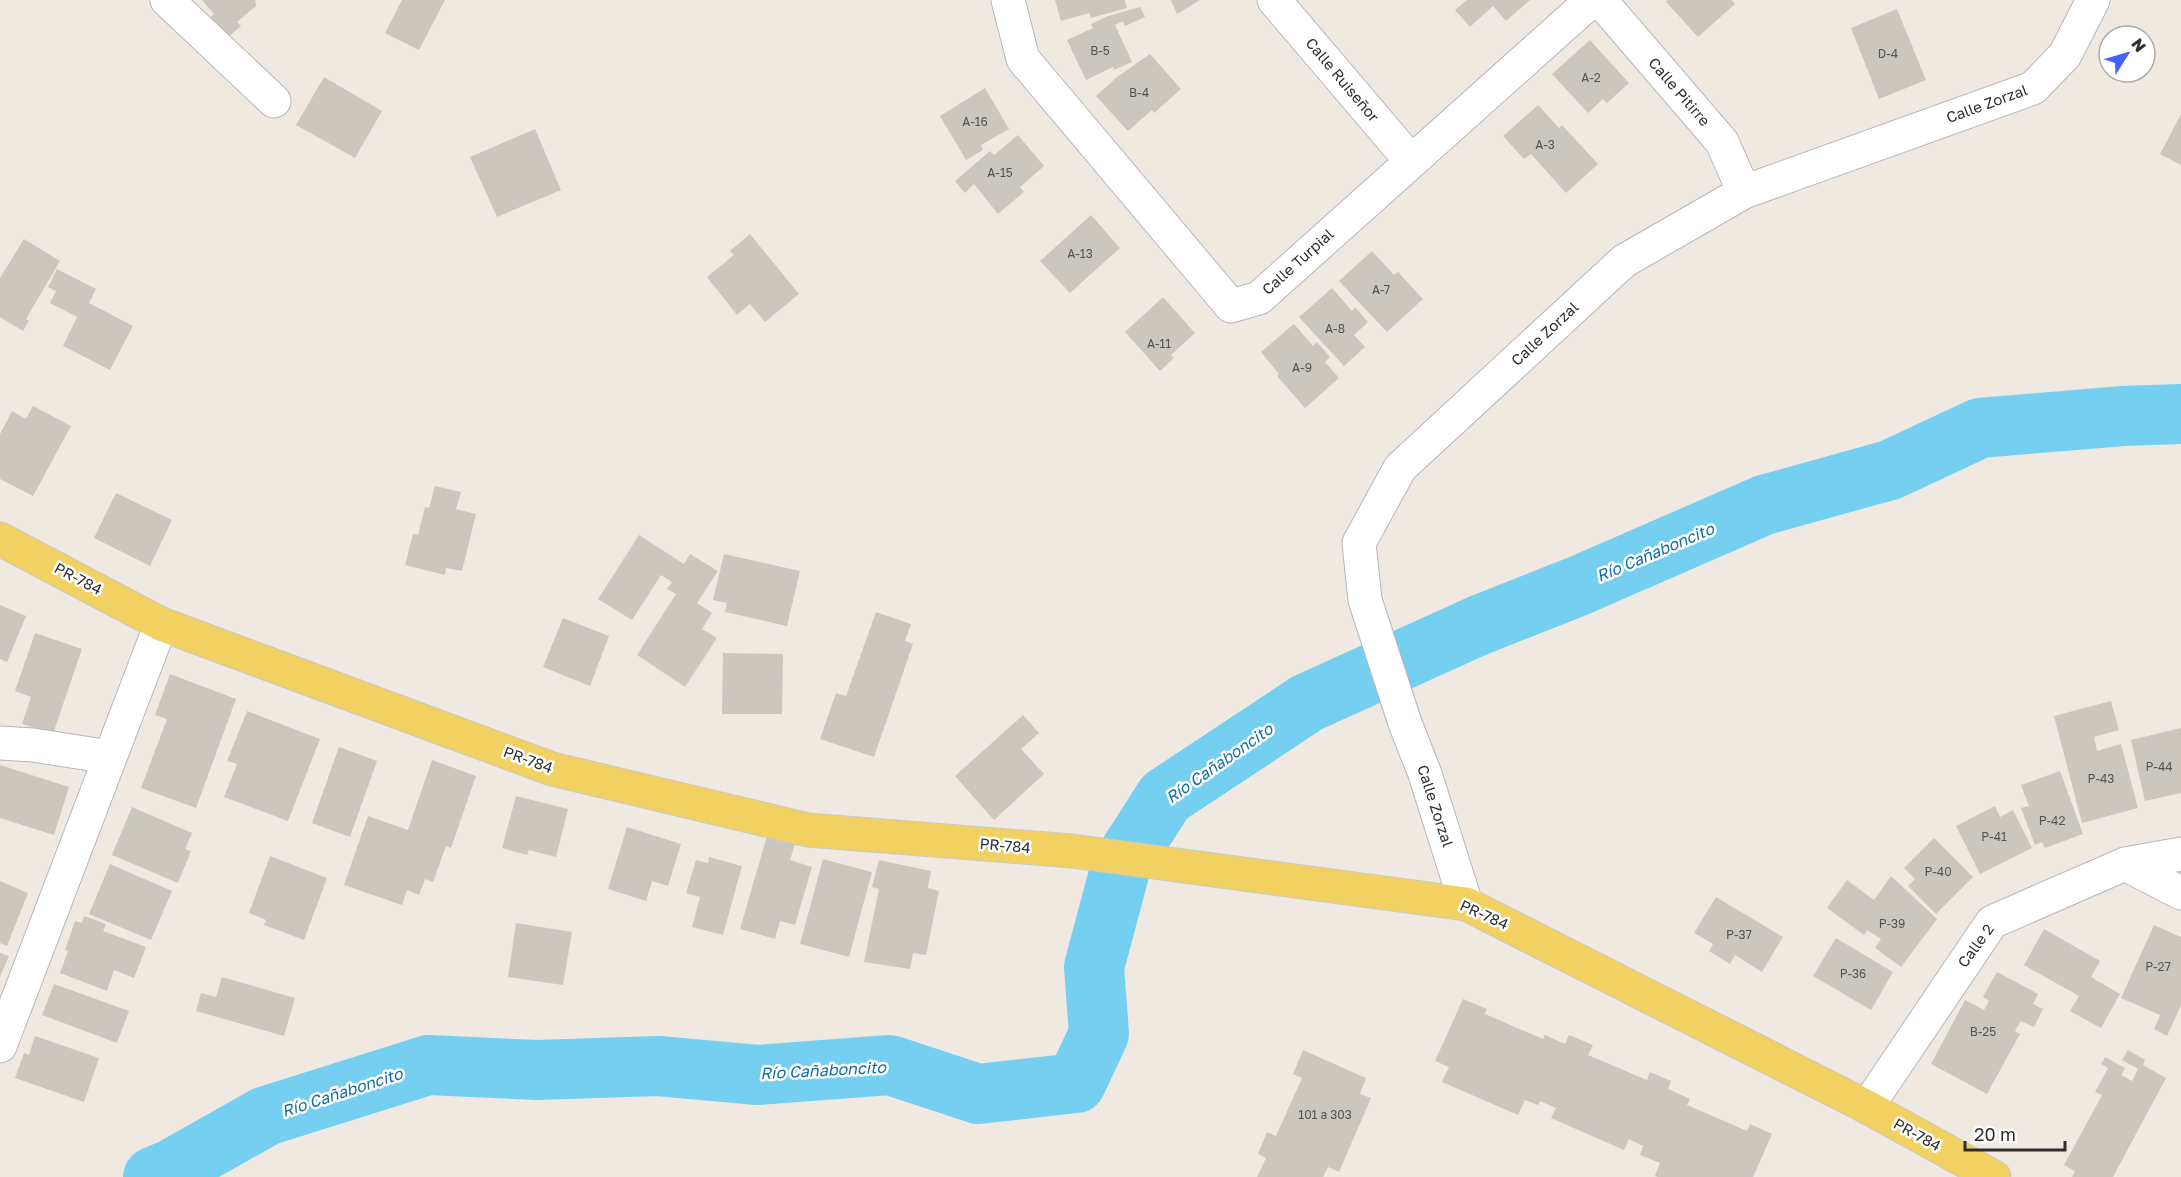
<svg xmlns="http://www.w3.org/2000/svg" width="2181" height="1177" font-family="'Golos Text',sans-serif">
  <rect width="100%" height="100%" fill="#efe9e1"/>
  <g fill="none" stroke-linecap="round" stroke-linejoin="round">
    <!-- river -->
    <path stroke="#75cff0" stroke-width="60" d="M153,1177L172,1169L266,1116L428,1065L537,1070L658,1066L758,1075L890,1065L978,1094L1076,1083L1099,1034L1094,967L1121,866L1165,797L1307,703L1477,626L1578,586L1764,505L1890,470L1980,428L2123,416L2181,414"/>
  </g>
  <!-- building -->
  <path fill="#cbc7bf" d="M202,0H255L256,6L237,22L241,26L227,38L210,18L214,14Z
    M402,0H445L419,50L385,33Z
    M1055,0H1125L1127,8L1091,18L1089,13L1061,21Z
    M1171,0H1200L1177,14Z
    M1467,0H1530L1506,21L1493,6L1470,27L1455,10Z
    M1668,0H1732L1735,4L1698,37L1666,2Z
    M1140,7L1145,17L1125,26L1123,21L1115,25L1132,62L1114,70L1113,67L1086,80L1067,40L1093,28L1091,24L1108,16Z
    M1897,9L1926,80L1879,99L1851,28Z
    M1590,40L1629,83L1607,103L1603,99L1588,113L1552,74Z
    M1150,54L1181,89L1154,113L1152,110L1128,131L1096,96L1117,77Z
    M324,77L382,111L355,158L296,125Z
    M985,88L1009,129L981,145L983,150L966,160L940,116Z
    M1538,105L1559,128L1562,125L1598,164L1566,193L1531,154L1524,159L1503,136Z
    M2181,114V165L2160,154Z
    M535,129L561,190L497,217L470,157Z
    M1018,135L1044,166L1020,187L1024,192L998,214L974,184L965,193L955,181L990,151L994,155Z
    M1091,215L1120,248L1070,293L1040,261Z
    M750,234L799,294L765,322L750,304L737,315L707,277L734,255L730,251Z
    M24,239L60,261L26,319L29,321L23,331L0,317V278Z
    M1372,251L1394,275L1398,272L1423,299L1387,332L1339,281Z
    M57,269L96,289L89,303L133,326L110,370L63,346L77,317L50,303L56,291L48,287Z
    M1332,288L1352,311L1355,307L1368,322L1354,335L1365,347L1344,366L1299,317Z
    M1163,297L1195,333L1171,355L1174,358L1160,371L1125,332Z
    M1294,324L1313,346L1317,342L1330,357L1325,362L1339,378L1305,408L1277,376L1279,374L1261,352Z
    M33,406L71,426L33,496L0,479V434L12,411L26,419Z
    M435,486L461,492L456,509L476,514L462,571L446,568L445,575L405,565L413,534L418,535L425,507L429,508Z
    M116,493L172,520L150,566L94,538Z
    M639,535L684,564L690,554L718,571L697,603L712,613L702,629L717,638L685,687L637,655L676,594L667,589L672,582L661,575L632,620L598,599Z
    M724,554L800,571L787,626L725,612L727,603L713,600Z
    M0,605L26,616L7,662L0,659Z
    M876,612L911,624L905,641L913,644L874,757L820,739L836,693L846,696Z
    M563,618L609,636L590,686L543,667Z
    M35,633L82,649L53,734L22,724L31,697L15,691Z
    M723,653L783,654L782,714H722Z
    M170,674L236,699L196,808L141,788L167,719L155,715Z
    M2111,701L2119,730L2094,737L2097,751L2121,744L2138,808L2082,823L2054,716Z
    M247,711L320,739L288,821L224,797L237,764L227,761Z
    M1023,715L1039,733L1021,749L1044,774L994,820L955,776Z
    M2181,728V793L2145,801L2131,740Z
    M339,747L377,761L350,837L312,823Z
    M432,760L476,776L451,848L446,846L433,882L425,879L419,895L407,890L402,905L344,885L368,816L408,830Z
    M0,765L69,787L54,835L0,818Z
    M2060,771L2083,834L2045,848L2042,842L2035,845L2021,808L2029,806L2021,785Z
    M516,796L568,809L556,857L529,850L527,855L502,848Z
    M1995,806L2000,817L2013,810L2032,848L1980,874L1956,826Z
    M132,807L192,833L185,849L191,851L178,883L112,855Z
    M627,827L681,844L668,886L652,881L646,901L608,889Z
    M767,836L795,844L790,860L812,867L795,925L780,921L775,939L740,929Z
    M1934,838L1973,877L1936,914L1908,886L1915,879L1904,868Z
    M270,856L327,878L304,940L264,925L266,920L249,913Z
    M709,857L742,866L723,935L692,927L700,897L686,893L696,860L708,863Z
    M823,859L872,872L849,957L800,944Z
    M879,860L931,871L928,888L939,891L926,955L913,953L910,969L864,962L879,889L872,887Z
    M110,864L172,891L151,940L89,914Z
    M1891,876L1937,919L1901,967L1875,948L1881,939L1867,930L1864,935L1827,908L1847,880L1874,900Z
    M0,881L28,893L7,946L0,943Z
    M1716,897L1783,937L1762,972L1735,955L1730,964L1709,951L1713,944L1694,933Z
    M84,916L106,924L103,931L146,947L134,978L114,970L107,991L60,973L68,951L65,950L75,921L82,923Z
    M516,923L572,932L563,985L508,977Z
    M2154,925L2181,937V1005L2167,1036L2154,1029L2160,1015L2121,998Z
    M2044,929L2100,961L2091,977L2120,994L2101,1028L2070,1011L2079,996L2024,965Z
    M1836,938L1893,972L1871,1010L1813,976Z
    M0,953L9,956L0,977Z
    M1997,972L2038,994L2033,1004L2043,1009L2034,1027L2021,1021L2015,1031L2020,1034L1987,1094L1931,1064L1965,1000L1984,1010L1989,1001L1983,997Z
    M222,977L295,998L284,1036L196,1011L201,993L216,997Z
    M54,984L129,1011L117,1043L42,1015Z
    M1463,999L1487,1009L1485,1014L1543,1039L1545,1035L1565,1044L1569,1035L1593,1045L1588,1055L1647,1080L1650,1072L1671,1081L1668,1089L1690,1099L1687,1105L1747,1131L1750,1124L1772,1134L1753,1177H1658L1655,1176L1660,1163L1640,1155L1643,1146L1629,1139L1624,1150L1551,1118L1556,1108L1540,1101L1538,1105L1525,1100L1518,1115L1442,1082L1449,1067L1435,1061Z
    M35,1036L99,1058L84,1102L15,1078L24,1053L29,1055Z
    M1303,1050L1366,1078L1360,1094L1371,1098L1339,1172L1328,1167L1323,1177H1257L1266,1158L1258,1154L1267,1132L1276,1136L1302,1078L1293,1074Z
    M2128,1050L2145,1060L2143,1065L2166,1078L2113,1177H2072L2075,1171L2064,1165L2102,1095L2095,1092L2108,1068L2101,1064L2105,1057L2125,1068L2121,1075L2132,1081L2138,1069L2122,1060Z"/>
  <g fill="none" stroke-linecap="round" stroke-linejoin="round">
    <!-- minor casing -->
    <g stroke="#b4b7c1" stroke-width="35">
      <path id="minor" d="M167,0L274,101
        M1008,0L1023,59L1231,306L1259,298L1592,0
        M1274,0L1411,161
        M1600,0L1722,142L1744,192
        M0,743L33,745L110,757
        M2125,864L2181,893
        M1466,904L1425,774L1405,723L1365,600L1359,543L1400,468L1624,261L1744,192L2033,88L2065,55L2093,0
        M0,1046L161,624
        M1867,1107L1992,922L2125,864L2181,854"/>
    </g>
    <!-- major casing -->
    <g stroke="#c9c9c9" stroke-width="35">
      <path id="major" d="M0,539L161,624L552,769L808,830L1072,851L1466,904L1867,1107L1994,1177"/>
    </g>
    <!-- minor -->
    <use href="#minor" stroke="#fff" stroke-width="33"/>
    <!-- major -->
    <use href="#major" stroke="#f2d163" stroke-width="33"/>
  </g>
  <g text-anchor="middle" stroke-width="5" stroke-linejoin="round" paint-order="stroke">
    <!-- number labels -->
    <g font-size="12" fill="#555452">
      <text x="1100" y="55">B-5</text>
      <text x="1888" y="58">D-4</text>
      <text x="1591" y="82">A-2</text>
      <text x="1139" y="97">B-4</text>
      <text x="975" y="126">A-16</text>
      <text x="1545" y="149">A-3</text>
      <text x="1000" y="177">A-15</text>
      <text x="1080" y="258">A-13</text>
      <text x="1381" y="294">A-7</text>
      <text x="1335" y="333">A-8</text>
      <text x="1159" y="348">A-11</text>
      <text x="1302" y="372">A-9</text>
      <text x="2159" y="771">P-44</text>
      <text x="2101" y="783">P-43</text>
      <text x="2052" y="825">P-42</text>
      <text x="1994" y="841">P-41</text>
      <text x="1938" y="876">P-40</text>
      <text x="1892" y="928">P-39</text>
      <text x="1739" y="939">P-37</text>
      <text x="2158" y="971">P-27</text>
      <text x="1853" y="978">P-36</text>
      <text x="1983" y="1036">B-25</text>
      <text x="1325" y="1119">101 a 303</text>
    </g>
    <!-- street labels -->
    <g font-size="15" fill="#2e2e2e" stroke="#fff">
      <text transform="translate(1342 80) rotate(50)" y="5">Calle Ruiseñor</text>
      <text transform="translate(1679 92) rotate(49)" y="5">Calle Pitirre</text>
      <text transform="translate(1987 104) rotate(-20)" y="5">Calle Zorzal</text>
      <text transform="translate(1298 262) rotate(-42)" y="5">Calle Turpial</text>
      <text transform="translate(1545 334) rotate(-43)" y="5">Calle Zorzal</text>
      <text transform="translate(78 579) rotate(28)" y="5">PR-784</text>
      <text transform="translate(528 760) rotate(20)" y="5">PR-784</text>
      <text transform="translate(1435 806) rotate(72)" y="5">Calle Zorzal</text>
      <text transform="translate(1005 846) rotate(5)" y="5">PR-784</text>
      <text transform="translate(1484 915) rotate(24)" y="5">PR-784</text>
      <text transform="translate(1976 946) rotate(-54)" y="5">Calle 2</text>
      <text transform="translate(1917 1135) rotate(29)" y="5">PR-784</text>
    </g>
    <!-- water labels -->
    <g font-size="16" font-style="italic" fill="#0d6fa3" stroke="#fff">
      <text transform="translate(1655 552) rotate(-23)" y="6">Río Cañaboncito</text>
      <text transform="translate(1219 763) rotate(-35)" y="6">Río Cañaboncito</text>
      <text transform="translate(823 1070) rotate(-3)" y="6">Río Cañaboncito</text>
      <text transform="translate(342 1092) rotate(-18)" y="6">Río Cañaboncito</text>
    </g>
  </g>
  <!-- north arrow -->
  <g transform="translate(2127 54) rotate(53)"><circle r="28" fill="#ffffff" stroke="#ababab" stroke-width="1.5"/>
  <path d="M0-4.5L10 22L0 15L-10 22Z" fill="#4264fb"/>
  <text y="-9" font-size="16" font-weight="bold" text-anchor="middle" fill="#2e2e2e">N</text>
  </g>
  <!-- scale -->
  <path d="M1965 1141v9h100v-9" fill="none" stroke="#2e2e2e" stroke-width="3"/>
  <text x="1974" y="1141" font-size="18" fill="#2e2e2e" stroke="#ffffff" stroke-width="4.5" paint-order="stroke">20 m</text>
</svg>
